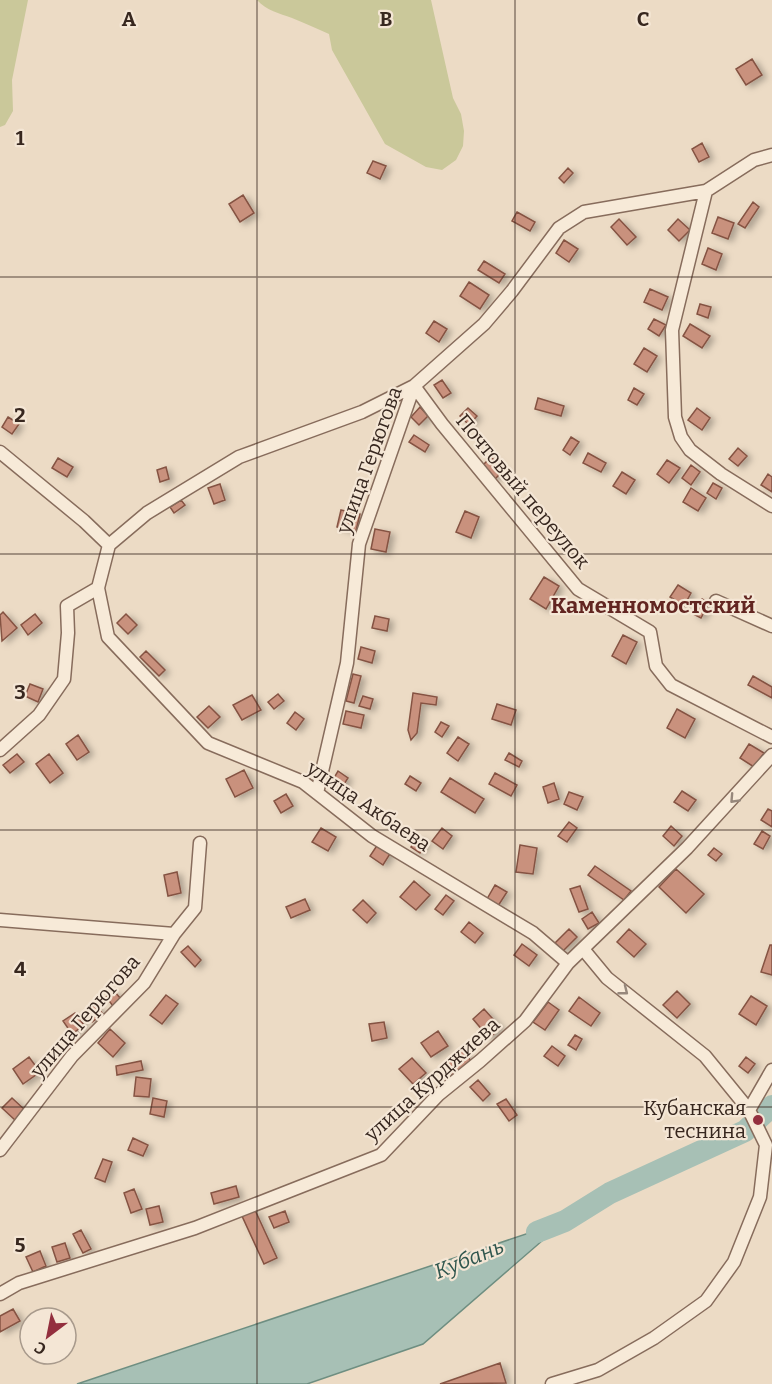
<svg xmlns="http://www.w3.org/2000/svg" width="772" height="1384" font-family="Bitter,serif">
  <defs>
    <filter id="shadow"><feDropShadow dx="4.5" dy="2.5" stdDeviation="3" flood-color="#0004"/></filter>
  </defs>
  <rect width="100%" height="100%" fill="#ecdbc5"/>
  <!-- green -->
  <path fill="#cac89a" d="M0,0H28L12,80L13,111L5,125L0,127Z
    M257,0H431L453,98L461,114L464,131L463,146L456,160L442,170L426,167L385,144L332,50L329,34C317,29 305,23 292,18C279,13 267,11 257,0Z"/>
  <!-- water -->
  <path fill="#a7c0b5" stroke="#6e8e81" stroke-width="1.5" d="M565,1221L423,1344L307,1384H77Z"/>
  <g fill="none" stroke-linecap="round" stroke-linejoin="round">
    <!-- river -->
    <path stroke="#a7c0b5" stroke-width="22" d="M537,1232L565,1221L610,1193L745,1131L772,1106"/>
  </g>
  <!-- building -->
  <path fill="#c9917d" stroke="#855343" stroke-width="1.5" filter="url(#shadow)" d="M752,59L762,75L746,85L736,69Z
    M702,143L709,157L699,162L692,149Z
    M373,161L386,166L380,179L367,173Z
    M568,168L573,173L564,183L559,178Z
    M243,195L254,213L240,222L229,204Z
    M753,202L759,207L745,228L738,224Z
    M517,212L535,222L530,231L512,221Z
    M718,217L734,223L728,239L712,233Z
    M619,219L636,237L627,245L611,227Z
    M678,219L690,230L679,241L668,230Z
    M564,240L578,249L569,262L556,253Z
    M708,248L722,254L716,270L702,264Z
    M484,261L505,274L499,283L478,270Z
    M469,282L489,295L480,309L460,296Z
    M650,289L668,297L662,310L644,302Z
    M700,304L711,307L708,318L697,314Z
    M654,319L666,325L659,336L648,329Z
    M434,321L447,329L439,342L426,333Z
    M690,324L710,336L702,348L683,336Z
    M644,348L657,356L647,372L634,364Z
    M442,380L451,393L443,398L434,385Z
    M634,388L644,394L637,405L628,400Z
    M538,398L564,406L561,416L535,409Z
    M420,407L428,416L419,425L411,417Z
    M468,408L477,416L469,425L460,416Z
    M697,408L710,418L702,430L688,420Z
    M8,417L19,424L12,434L2,427Z
    M414,435L429,445L425,452L409,442Z
    M571,437L579,442L570,455L563,450Z
    M738,448L747,456L738,466L729,459Z
    M588,453L606,463L601,472L583,463Z
    M491,457L504,470L495,479L482,466Z
    M58,458L73,467L67,477L52,468Z
    M667,460L680,468L669,483L657,474Z
    M691,465L700,472L691,485L682,478Z
    M166,467L169,479L160,482L157,470Z
    M622,472L635,480L626,494L613,486Z
    M768,474L772,477V492L761,485Z
    M713,483L722,488L716,499L707,493Z
    M220,484L225,500L214,504L208,488Z
    M691,488L706,498L698,511L683,502Z
    M181,500L185,505L174,513L170,507Z
    M341,510L360,514L356,531L337,527Z
    M465,511L479,517L471,538L456,532Z
    M375,529L390,532L386,552L371,549Z
    M544,577L559,586L546,609L530,599Z
    M678,585L691,593L684,606L670,597Z
    M702,599L709,603L701,618L693,614Z
    M3,612L17,628L2,641L0,615Z
    M35,614L42,623L28,635L21,625Z
    M126,614L137,625L128,634L117,623Z
    M375,616L389,619L387,631L372,628Z
    M623,635L637,642L626,664L612,656Z
    M361,647L375,651L372,663L358,659Z
    M146,651L165,670L159,676L140,657Z
    M353,674L361,676L354,703L346,701Z
    M753,676L772,687V698L748,685Z
    M30,684L43,689L38,702L25,696Z
    M413,693L437,697L436,705L421,703L417,733L411,740L408,730Z
    M278,694L284,701L274,709L268,702Z
    M252,695L261,710L242,720L233,705Z
    M363,696L373,699L370,709L359,706Z
    M497,704L516,710L511,725L492,719Z
    M209,706L220,717L208,728L197,717Z
    M677,709L695,719L685,738L667,728Z
    M346,711L364,715L361,728L343,724Z
    M295,712L304,719L296,730L287,723Z
    M441,722L449,726L442,737L435,732Z
    M78,735L89,752L77,760L66,744Z
    M458,737L469,744L458,761L447,753Z
    M749,744L764,753L754,767L740,758Z
    M509,753L522,761L519,767L505,760Z
    M17,754L24,762L10,773L3,765Z
    M49,754L63,773L50,783L36,764Z
    M244,770L253,788L235,797L226,779Z
    M338,771L348,778L341,789L331,783Z
    M495,773L517,785L511,796L489,784Z
    M410,776L421,783L416,791L405,784Z
    M450,778L484,799L475,813L441,792Z
    M554,783L559,799L548,803L543,787Z
    M682,791L696,800L688,811L674,802Z
    M569,792L583,797L577,810L564,804Z
    M286,794L293,806L281,813L274,801Z
    M768,809L772,811V827L761,820Z
    M569,822L577,828L567,842L558,836Z
    M671,826L682,836L674,846L663,836Z
    M321,828L336,837L328,851L312,842Z
    M442,828L452,836L443,849L432,841Z
    M762,831L770,836L763,849L754,844Z
    M418,836L427,842L420,853L411,847Z
    M380,841L393,849L383,865L370,856Z
    M520,845L537,848L533,874L516,872Z
    M714,848L722,854L716,861L708,855Z
    M595,866L631,891L624,900L588,875Z
    M676,869L704,894L686,913L659,887Z
    M177,872L181,893L168,896L164,875Z
    M414,881L430,895L416,910L400,897Z
    M495,885L507,892L498,906L487,899Z
    M580,886L588,909L579,912L570,889Z
    M446,895L454,901L443,915L435,909Z
    M305,899L310,910L291,918L286,907Z
    M363,900L376,913L367,923L353,910Z
    M592,912L599,923L588,929L582,919Z
    M469,922L483,933L475,943L461,932Z
    M569,929L577,937L563,951L555,943Z
    M629,929L646,944L634,957L617,942Z
    M522,944L537,955L529,966L514,955Z
    M770,945H772V975L761,972Z
    M188,946L201,960L195,967L181,952Z
    M114,991L121,999L113,1006L106,997Z
    M677,991L690,1004L677,1018L663,1005Z
    M166,995L178,1004L162,1024L150,1015Z
    M751,996L767,1006L756,1025L739,1014Z
    M579,997L600,1013L591,1026L569,1011Z
    M548,1002L559,1010L545,1030L533,1022Z
    M95,1004L103,1014L92,1022L84,1012Z
    M484,1009L501,1028L489,1038L473,1019Z
    M75,1013L84,1025L72,1034L63,1021Z
    M384,1022L387,1038L372,1041L369,1024Z
    M110,1029L125,1043L113,1057L98,1043Z
    M438,1031L448,1046L431,1057L421,1043Z
    M575,1035L582,1039L576,1050L568,1045Z
    M552,1046L565,1056L558,1066L544,1056Z
    M461,1049L472,1062L454,1077L443,1063Z
    M29,1057L40,1072L23,1084L13,1069Z
    M746,1057L755,1064L748,1073L739,1066Z
    M412,1058L426,1073L413,1084L399,1069Z
    M141,1061L143,1070L117,1075L116,1066Z
    M136,1077L151,1079L149,1097L134,1096Z
    M478,1080L490,1094L483,1101L470,1087Z
    M12,1098L25,1110L16,1121L2,1108Z
    M153,1098L167,1101L164,1117L150,1114Z
    M506,1099L517,1115L509,1121L497,1104Z
    M133,1138L148,1145L143,1156L128,1150Z
    M103,1159L112,1162L105,1182L95,1178Z
    M236,1186L239,1197L214,1204L211,1193Z
    M134,1189L142,1209L131,1213L124,1193Z
    M159,1206L163,1222L150,1225L146,1209Z
    M255,1210L277,1258L264,1264L242,1216Z
    M285,1211L289,1222L274,1228L269,1217Z
    M81,1230L91,1249L83,1253L73,1234Z
    M65,1243L70,1258L57,1262L52,1247Z
    M40,1251L46,1266L33,1272L26,1257Z
    M13,1309L20,1321L0,1332V1316Z
    M500,1363L506,1383L440,1384Z"/>
  <g fill="none" stroke-linecap="round" stroke-linejoin="round">
    <!-- minor casing -->
    <g stroke="#876c5c" stroke-width="15">
      <path id="minor" d="M706,191L672,330L675,417L681,437L690,450L721,474L772,506
        M0,452L84,521L109,545
        M716,601L772,626
        M0,750L39,715L64,679L68,633L67,606L98,588
        M317,793L347,663L359,544L414,386L484,324L512,291L559,228L584,212L706,191L754,160L772,155
        M0,920L174,934
        M568,963L533,933L372,836L303,782L208,743L108,637L98,588L109,545L147,513L239,457L362,412L414,386L442,424L578,589L650,632L656,666L671,685L772,737
        M749,1110L772,1070
        M0,1150L72,1056L144,983L174,934L195,908L200,843
        M0,1294L19,1283L195,1228L381,1155L438,1095L480,1061L525,1021L568,963L687,848L772,755
        M552,1384L598,1370L654,1338L706,1301L734,1262L760,1197L766,1145L749,1110L705,1056L607,978L583,949"/>
    </g>
    <!-- minor -->
    <use href="#minor" stroke="#f7ead8" stroke-width="12"/>
  </g>
  <!-- one-way arrows -->
  <defs><path id="oneway-chevron" d="M-2-3.5L2.5 0L-2 3.5" fill="none" stroke-width="1.6" stroke-linecap="round" stroke-linejoin="round" transform="scale(1.5)"/></defs>
  <g stroke="#97887c">
    <use href="#oneway-chevron" transform="translate(734 799) rotate(133)"/>
    <use href="#oneway-chevron" transform="translate(624 991) rotate(38)"/>
  </g>
  <!-- grid -->
  <path fill="none" stroke="#37271f" stroke-width="1.5" stroke-opacity="0.55" d="M257,0V1384M515,0V1384M0,277H772M0,554H772M0,830H772M0,1107H772"/>
  <!-- markers -->
  <circle fill="#932f3e" stroke="#f4e6d5" stroke-width="2" cx="758" cy="1120" r="6"/>
  <g text-anchor="middle" stroke-width="4.5" stroke-linejoin="round" paint-order="stroke">
    <!-- street labels -->
    <g font-size="20" fill="#37271f" stroke="#f4e6d5">
      <text transform="translate(369 460) rotate(-70)" y="7">улица Герюгова</text>
      <text transform="translate(523 491) rotate(50)" y="7">Почтовый переулок</text>
      <text transform="translate(369 806) rotate(34)" y="7">улица Акбаева</text>
      <text transform="translate(85 1016) rotate(-49)" y="7">улица Герюгова</text>
      <text transform="translate(432 1079) rotate(-42)" y="7">улица Курджиева</text>
    </g>
    <!-- poi labels -->
    <g font-size="20" fill="#37271f" stroke="#f4e6d5" text-anchor="end">
      <text x="746" y="1115">Кубанская<tspan x="746" dy="23">теснина</tspan></text>
    </g>
    <!-- water labels -->
    <g font-size="21" font-style="italic" fill="#2f564e" stroke="#f4e6d5">
      <text transform="translate(469 1259) rotate(-22)" y="7">Кубань</text>
    </g>
    <!-- quarter labels -->
    <g font-size="22" font-weight="bold" fill="#622521" stroke="#f4e6d5">
      <text x="653" y="613">Каменномостский</text>
    </g>
  </g>
  <g font-size="20" text-anchor="middle" font-weight="bold" fill="#37271f" stroke="#f4e6d5" stroke-width="4.5" stroke-linejoin="round" paint-order="stroke">
    <text x="129" y="26">A</text>
    <text x="386" y="26">B</text>
    <text x="643" y="26">C</text>
    <text x="20" y="145">1</text>
    <text x="20" y="422">2</text>
    <text x="20" y="699">3</text>
    <text x="20" y="976">4</text>
    <text x="20" y="1252">5</text>
  </g>
  <!-- north arrow -->
  <g transform="translate(48 1336) rotate(212)"><circle r="28" fill="#f4e6d5" stroke="#a89a8c" stroke-width="1.5"/>
  <path d="M0-4.5L10 22L0 15L-10 22Z" fill="#932f3e"/>
  <text y="-9" font-size="16" font-weight="bold" text-anchor="middle" fill="#37271f">С</text>
  </g>
</svg>
